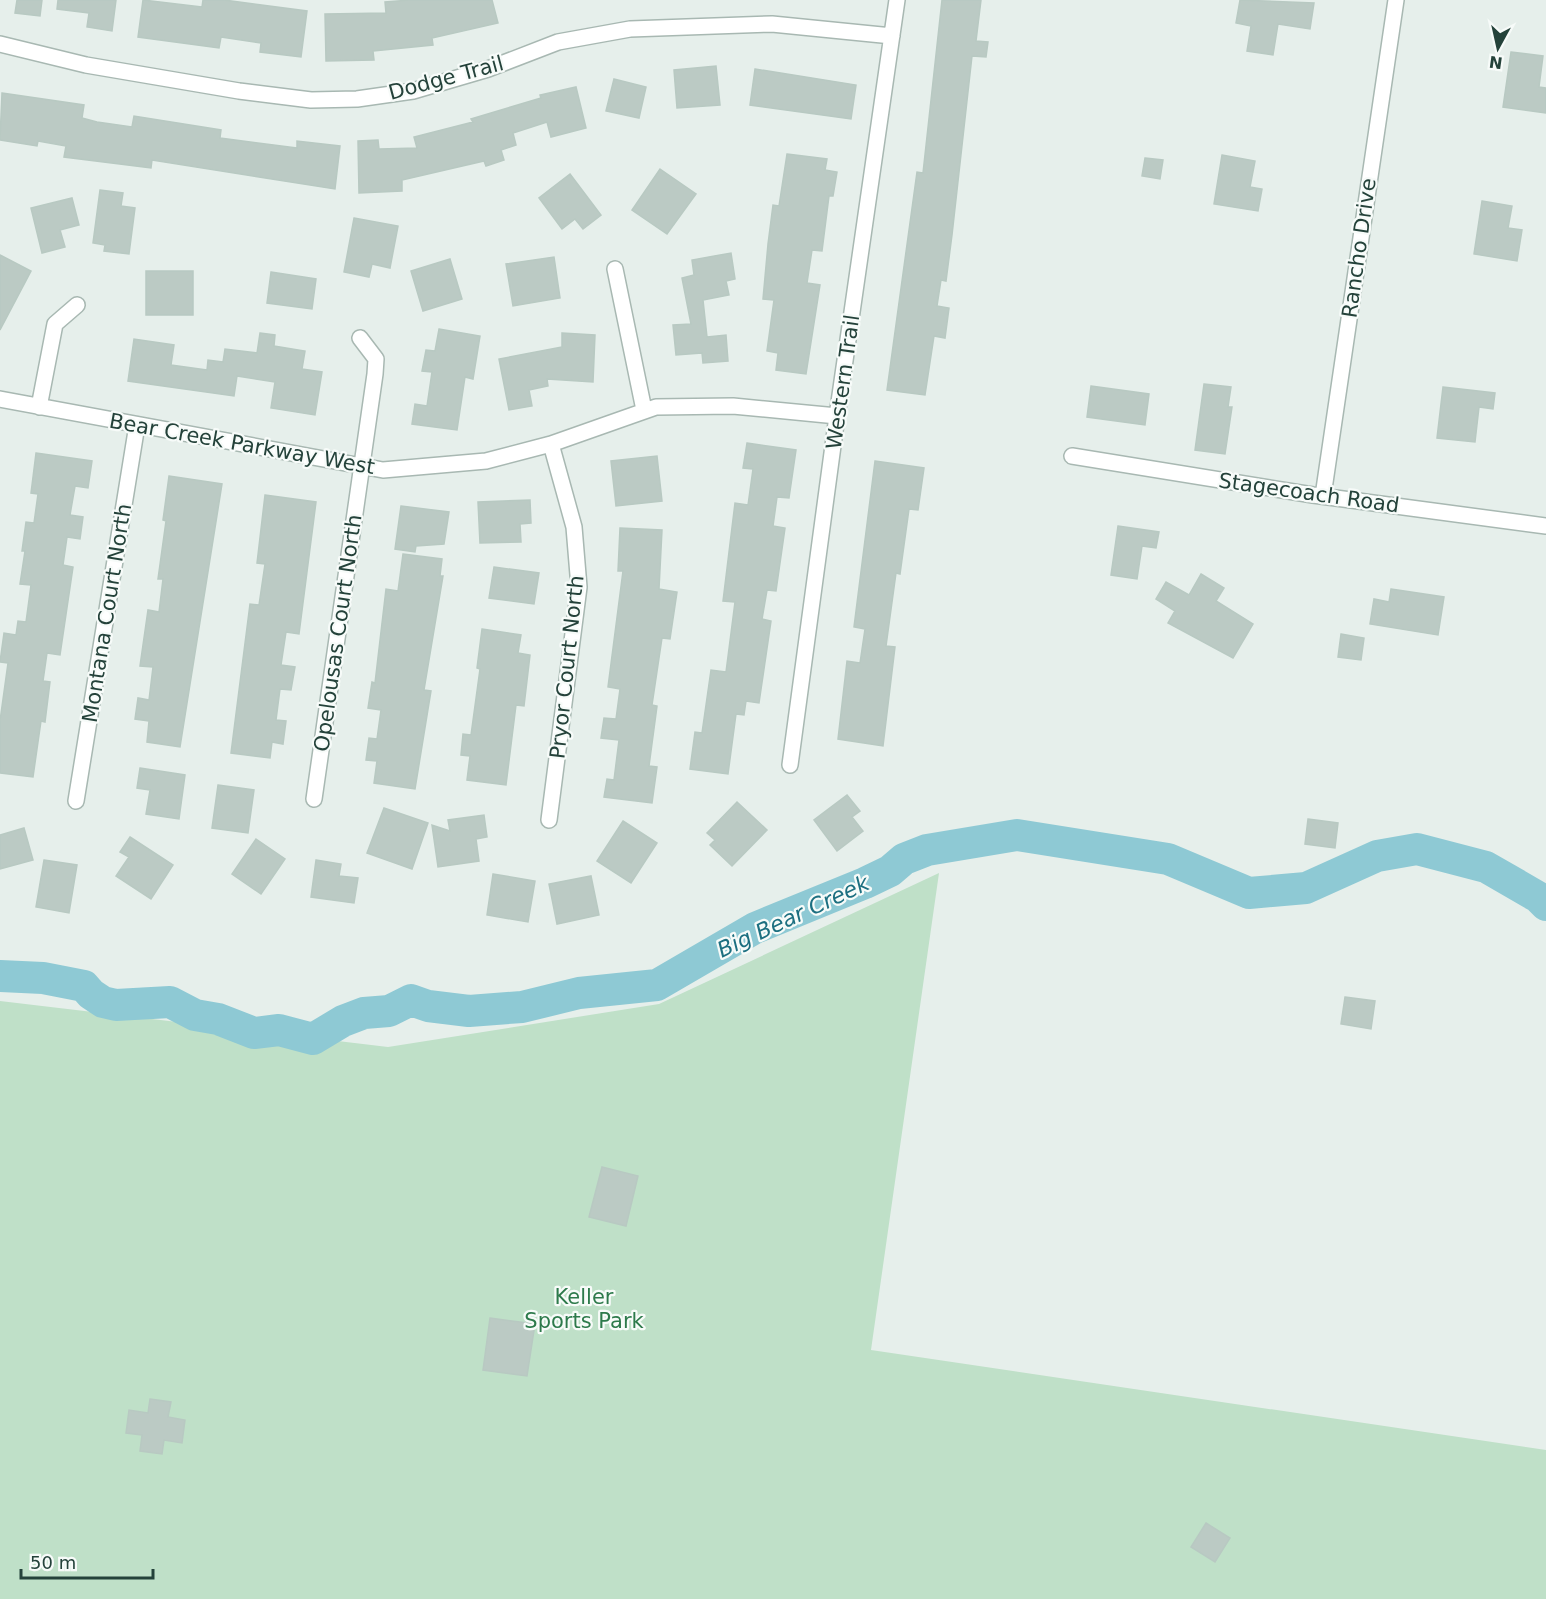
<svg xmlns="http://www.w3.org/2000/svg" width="1546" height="1599" font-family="'DejaVu Sans',sans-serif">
  <rect width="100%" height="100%" fill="#e6efeb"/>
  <!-- green -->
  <path fill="#bfe0c8" d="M939,873L871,1350L1546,1450V1599H0V1001L388,1047L659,1004Z"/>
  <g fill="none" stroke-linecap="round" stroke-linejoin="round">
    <!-- river -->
    <path stroke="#8ec9d4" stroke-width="32" d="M0,976L43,978L84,986L91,994L103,1002L116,1005L170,1002L195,1015L218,1019L254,1033L279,1030L313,1039L343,1021L364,1013L389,1011L411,1000L428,1006L469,1011L522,1007L579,993L657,985L755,928L865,883L890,871L904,859L927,850L1017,835L1168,859L1249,893L1306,888L1377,856L1417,849L1486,867L1538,897L1546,905"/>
  </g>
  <!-- building -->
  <path fill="#bbcac4" stroke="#b8c9c2" stroke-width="1.5" d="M17,0H42L40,16L15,13Z
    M58,0H116L112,31L87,27L89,13L57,9Z
    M143,0L202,7L203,0H224L307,11L301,57L260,52L261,43L221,37L219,48L138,37Z
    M410,0H492L498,23L432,38L433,45L373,51L374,60L326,61L325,14L386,13L385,2Z
    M942,0H981L976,41L988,42L986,57L972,56L952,235L946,281L941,280L937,306L949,308L945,338L934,336L925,395L887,390L917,172L923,173Z
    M1240,0L1314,3L1310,29L1278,24L1273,55L1247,51L1251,26L1236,23Z
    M1511,52L1543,56L1539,87L1546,88V113L1503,107Z
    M716,66L720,105L677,108L674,70Z
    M755,69L856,85L851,119L750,105Z
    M614,79L646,87L639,118L606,111Z
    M576,87L586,128L551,137L547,122L513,133L516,145L501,150L504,160L486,166L484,161L402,180V191L359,193L358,141L378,140L379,149L417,148L414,137L473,122L471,119L541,98L540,95Z
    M2,93L84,105L82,118L97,122L132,127L134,116L221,130L220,138L297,148V141L340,146L335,189L152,160L151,168L64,157L66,146L38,141L37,146L0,140Z
    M787,154L827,159L825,170L837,172L833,196H829L822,251L812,250L807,283L820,285L806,374L776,370L778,353L767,351L774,300L763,299L768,244L773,205L779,206Z
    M1222,155L1255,161L1250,187L1262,189L1258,211L1214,204Z
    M1145,158L1163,160L1160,179L1142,176Z
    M660,169L696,194L667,234L632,210Z
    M570,174L601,215L583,229L575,219L562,229L539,198Z
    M100,190L123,193L121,206L135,208L129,254L104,251L105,245L93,243Z
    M72,198L79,225L60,230L65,247L42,253L31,208Z
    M1482,201L1512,206L1508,228L1522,230L1517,261L1474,254Z
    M354,218L398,226L390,268L372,264L369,277L344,272Z
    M731,253L735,279L726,281L729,295L703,300L707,337L726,335L728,361L703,363L702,353L676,355L673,325L691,324L682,278L694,275L692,260Z
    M0,255L31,271L0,330Z
    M554,257L560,298L513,306L506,264Z
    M450,259L462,299L423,311L411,271Z
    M146,271H193V315H146Z
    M271,272L316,279L312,309L267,303Z
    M439,329L480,336L473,379L465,377L457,430L412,424L415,404L427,406L432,372L422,371L426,350L435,351Z
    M260,333L275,335L274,346L305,351L302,369L322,372L315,415L271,408L275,382L237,376L234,396L128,381L134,339L174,345L171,365L207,370L208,360L223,362L225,349L257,353Z
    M562,333L595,335L593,382L547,379L548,386L529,390L532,406L509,410L499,359L562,347Z
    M1204,384L1231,387L1228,407H1232L1225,454L1195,450Z
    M1091,386L1149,394L1145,425L1087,417Z
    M1443,387L1495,393L1493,409L1479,407L1475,442L1437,438Z
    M747,443L796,450L789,498L777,497L773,526L785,528L776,591L767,590L762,619L771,621L759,703L746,701L744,715L736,714L728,774L690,769L695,732L702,733L711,670L726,672L735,602L723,601L735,503L748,505L753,469L743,468Z
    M36,453L92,461L88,488L75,486L70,515L83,517L80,539L67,537L63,565L73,567L60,655L47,653L43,681L50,682L45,722L41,721L33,777L0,773V721L8,663L0,662L4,633L16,635L18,621L26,622L31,585L20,584L25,551H22L26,522L34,523L38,494L31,493Z
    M657,456L662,501L616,506L611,461Z
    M875,461L924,468L918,510L909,509L900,574L896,573L886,646L895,647L883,746L838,739L847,661L860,663L865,629L854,627Z
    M169,476L222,484L180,747L147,742L149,721L135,719L138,698L149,700L153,667L140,666L148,610L159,612L163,579H158L166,521L163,520Z
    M265,495L316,502L299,634L286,632L281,665L295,667L291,690L280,689L276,720L286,721L283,744L272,742L270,758L231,753L250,604L259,605L265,564L257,563Z
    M530,500L531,523L520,524L521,542L480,543L478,502Z
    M401,506L449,512L444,544L416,546L415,552L395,549Z
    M1118,526L1159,532L1156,548L1142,546L1137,579L1111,575Z
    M620,528L662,530L659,589L677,592L670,639L662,638L652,705L657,706L649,766L657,767L652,803L604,797L607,779L614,780L619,740L601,738L604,718L616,719L620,689L608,687L623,571H618Z
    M403,554L442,559L440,576H443L424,690L431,691L415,789L374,783L377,761L366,760L369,738L377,739L381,710L368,708L372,682L375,683L386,589L398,591Z
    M494,567L539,573L534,604L489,598Z
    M1201,574L1224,588L1216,601L1253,624L1233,658L1168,623L1175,611L1156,599L1166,582L1189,595Z
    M1391,589L1444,597L1438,635L1370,624L1374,599L1389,602Z
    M482,629L521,635L518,653L530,655L524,706L516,705L506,785L467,780L470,756L461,755L463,734L471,735L480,669L477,668Z
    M1341,634L1364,638L1361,660L1338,657Z
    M140,768L185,775L179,819L146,814L150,790L137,788Z
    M218,785L254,790L248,833L212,828Z
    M847,795L860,811L852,817L863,831L837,851L814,820Z
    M737,802L767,830L732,866L710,845L715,840L707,833Z
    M384,808L428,823L412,869L367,853Z
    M484,815L487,837L476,839L479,861L438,867L432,825L450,831L448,820Z
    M1308,819L1338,823L1335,848L1305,844Z
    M623,821L657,843L631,883L597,861Z
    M24,828L33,860L0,869V835Z
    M130,837L173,865L151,899L116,876L129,857L120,852Z
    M256,839L285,859L261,894L232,874Z
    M44,860L77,865L69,913L36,907Z
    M316,860L341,864L339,876L358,878L354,903L311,897Z
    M493,874L535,881L528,922L487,915Z
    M591,876L599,915L557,924L549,884Z
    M1345,997L1375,1001L1371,1029L1341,1024Z
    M602,1167L638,1176L626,1226L589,1217Z
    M490,1318L535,1324L527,1376L483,1370Z
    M150,1399L171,1402L168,1417L185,1420L182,1443L164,1440L162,1454L140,1451L142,1435L126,1433L129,1410L148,1413Z
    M1206,1523L1230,1538L1215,1562L1191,1547Z"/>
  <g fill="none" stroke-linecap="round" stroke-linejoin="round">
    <!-- minor casing -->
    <g stroke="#a8b8b2" stroke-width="18">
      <path id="minor" d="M0,44L86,65L239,91L311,100L357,99L413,91L488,69L558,42L630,29L772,24L892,36
        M615,269L644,410
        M0,399L383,470L486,461L551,444L656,407L733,406L837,416
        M39,407L55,324L77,305
        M1072,456L1313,495L1546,526
        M1323,496L1396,0
        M790,765L837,416L897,0
        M314,799L375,374L376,359L360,338
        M76,801L137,425
        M549,820L579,587L574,527L551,444"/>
    </g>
    <!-- minor -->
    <use href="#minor" stroke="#fff" stroke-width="15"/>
  </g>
  <g text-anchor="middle" stroke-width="4.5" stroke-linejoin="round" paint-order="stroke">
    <!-- street labels -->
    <g font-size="21" fill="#24423a" stroke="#f7fbf9">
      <text transform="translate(446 78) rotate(-15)" y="7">Dodge Trail</text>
      <text transform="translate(1359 248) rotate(-82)" y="7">Rancho Drive</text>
      <text transform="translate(843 382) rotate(-82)" y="7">Western Trail</text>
      <text transform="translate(242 444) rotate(10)" y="7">Bear Creek Parkway West</text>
      <text transform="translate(1309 493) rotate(8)" y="7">Stagecoach Road</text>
      <text transform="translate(107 613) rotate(-81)" y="7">Montana Court North</text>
      <text transform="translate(338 633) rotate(-82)" y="7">Opelousas Court North</text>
      <text transform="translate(567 667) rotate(-84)" y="7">Pryor Court North</text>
    </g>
    <!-- park labels -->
    <g font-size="21" fill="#2d7a4b" stroke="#f7fbf9">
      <text x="584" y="1304">Keller<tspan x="584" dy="24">Sports Park</tspan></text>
    </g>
    <!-- water labels -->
    <g font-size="22" font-style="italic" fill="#1c6f80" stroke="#f7fbf9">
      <text transform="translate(793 916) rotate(-25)" y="8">Big Bear Creek</text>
    </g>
  </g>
  <!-- north arrow -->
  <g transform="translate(1498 48) rotate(188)" stroke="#f7fbf9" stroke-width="4.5" paint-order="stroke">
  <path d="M0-4.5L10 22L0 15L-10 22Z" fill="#24423a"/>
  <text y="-9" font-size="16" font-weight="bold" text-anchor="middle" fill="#24423a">N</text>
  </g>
  <!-- scale -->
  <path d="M21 1569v9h132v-9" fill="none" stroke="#24423a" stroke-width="3"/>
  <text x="30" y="1569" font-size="18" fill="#24423a" stroke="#f7fbf9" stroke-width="4.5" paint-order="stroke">50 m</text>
</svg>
